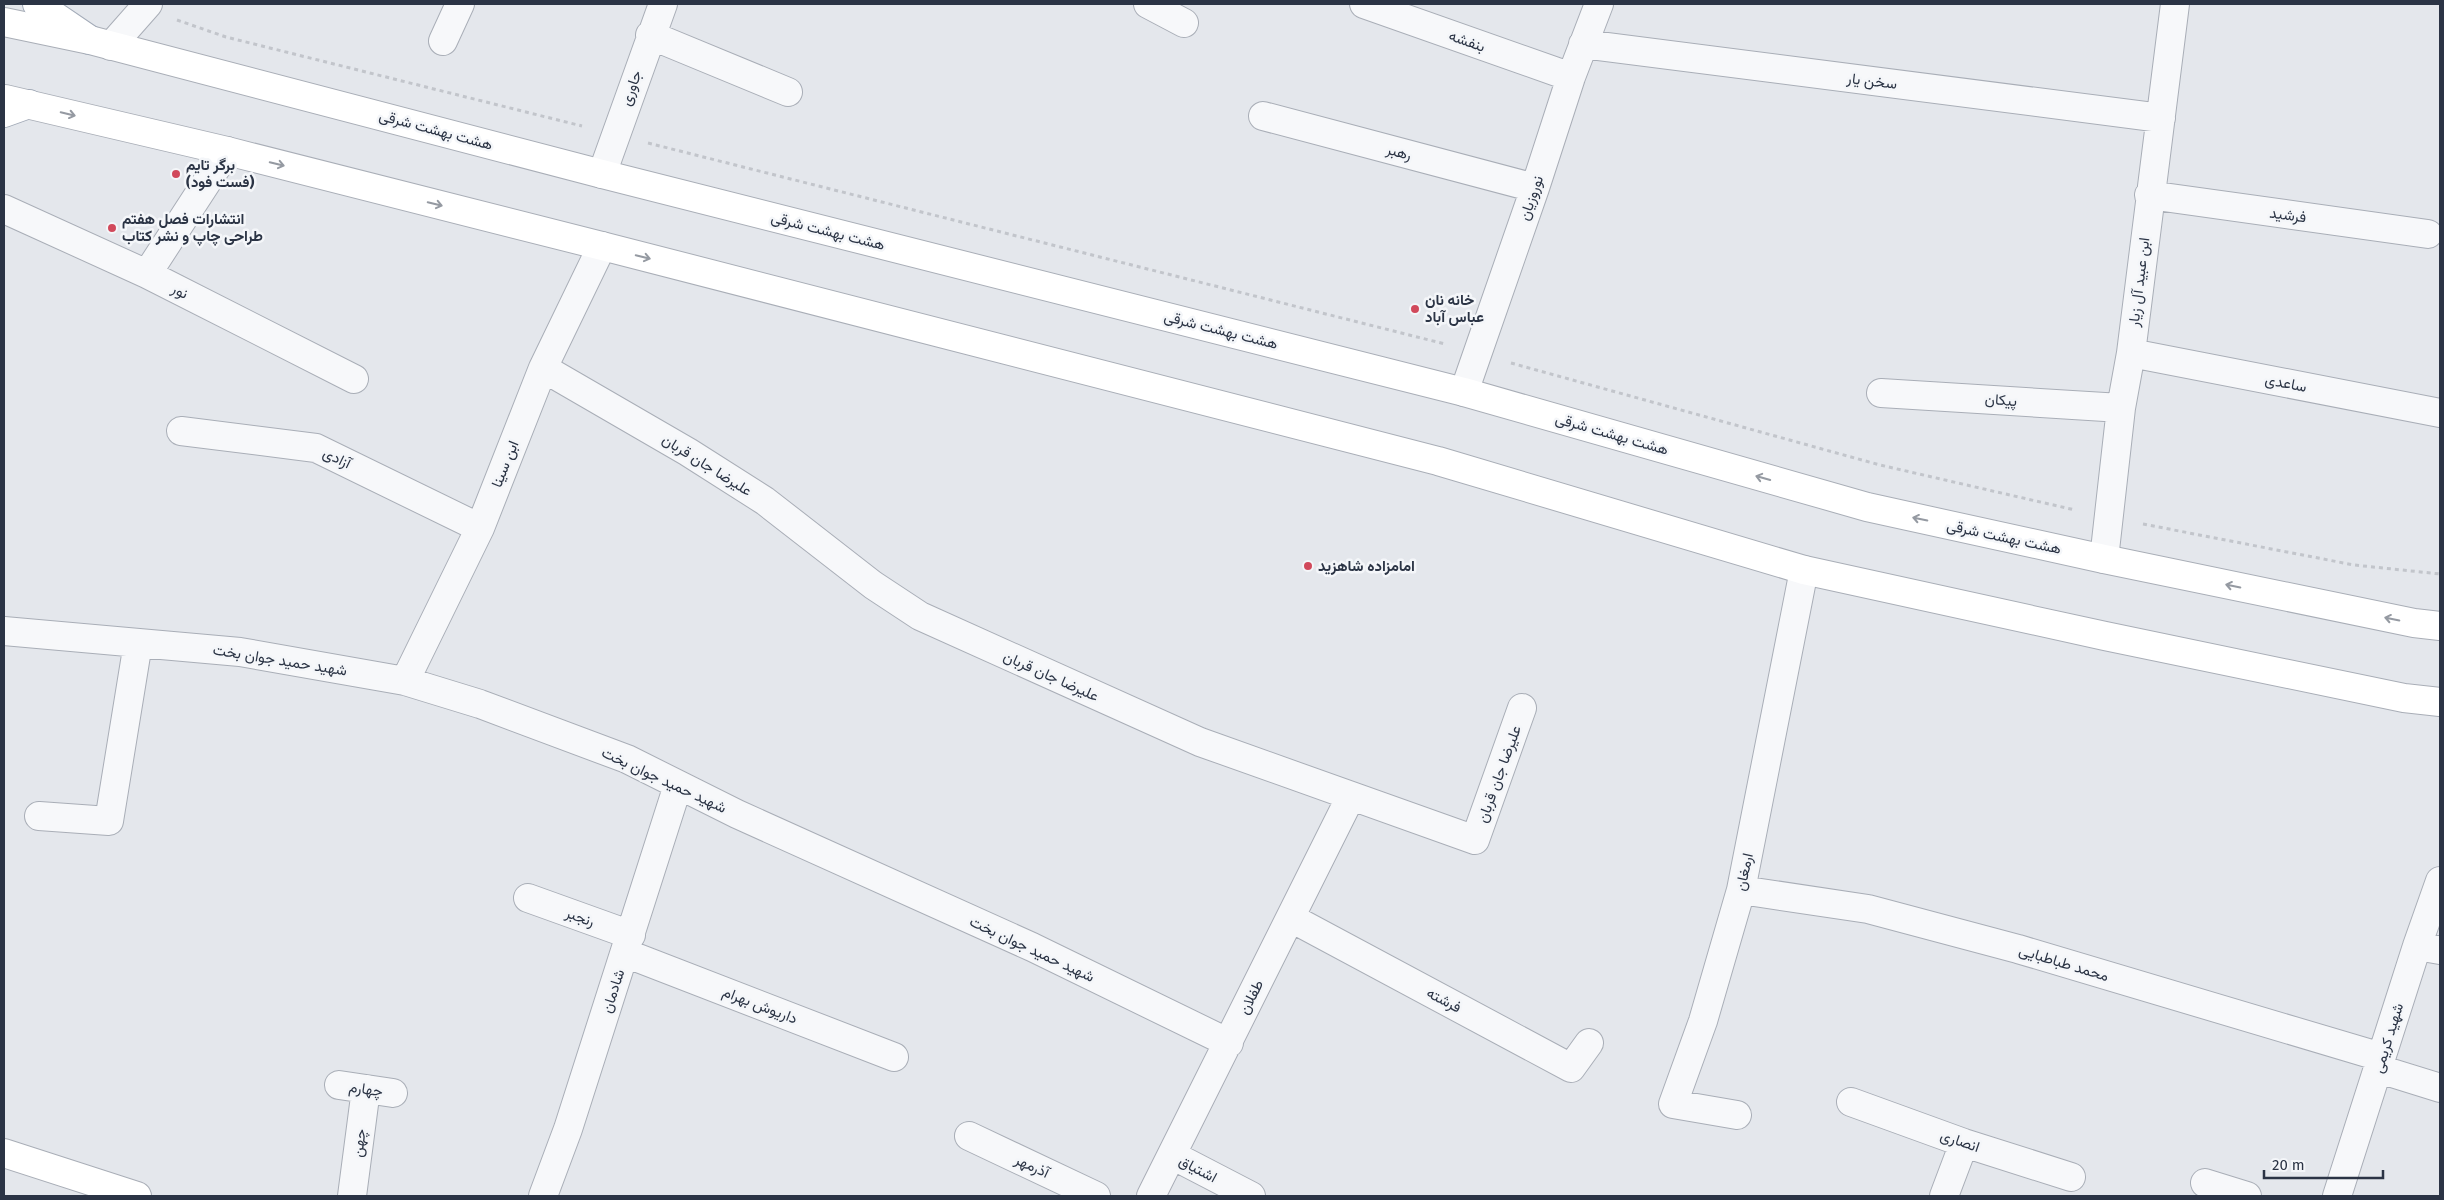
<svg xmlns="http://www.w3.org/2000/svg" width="2444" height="1200" font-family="'Fira Sans',Vazirmatn,sans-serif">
  <rect width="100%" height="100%" fill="#e4e7ec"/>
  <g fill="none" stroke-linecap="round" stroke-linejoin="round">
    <!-- street casing -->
    <g stroke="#a9aeb7" stroke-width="30">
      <path id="street" d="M1148,4L1184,23
        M1364,4L1571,77
        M650,35L788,92
        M443,41L460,4
        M1583,44L2161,118
        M111,46L148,4
        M1263,116L1535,188
        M602,174L663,4
        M2149,195L2428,234
        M4,209L147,274L354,379
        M147,274L227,151
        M2131,353L2440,413
        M543,368L688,452L765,501L873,585L920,616L1200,742L1475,840L1522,708
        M1464,392L1535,188L1571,77L1599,4
        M1881,393L2121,408
        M181,431L316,448L480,528
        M2104,559L2121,408L2131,353L2175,4
        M4,631L240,652L405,681L480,704L627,759L737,814L1032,947L1229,1043
        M405,681L480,528L543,368L602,246
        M39,816L109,821L138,643
        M1741,890L1868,909L2018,949L2381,1057
        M528,898L631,935
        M1291,918L1571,1068L1589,1043
        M2417,946L2440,950
        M625,953L894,1057
        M2379,1069L2440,1088
        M339,1085L393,1093
        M1851,1102L1964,1143L2071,1177
        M1737,1115L1673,1104L1703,1021L1741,890L1804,570
        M969,1136L1096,1196
        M1172,1155L1251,1196
        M2205,1183L2247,1196
        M352,1196L366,1089
        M543,1196L568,1129L678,785
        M1151,1196L1351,796
        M1944,1196L1964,1143
        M2337,1196L2417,946L2440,881"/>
    </g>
    <!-- secondary casing -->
    <g stroke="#a9aeb7" stroke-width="30">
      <path id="secondary" d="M4,22L90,40L602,174L1464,392L1867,507L2104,559L2414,623L2440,626
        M5,99L227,151L602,246L1438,461L1804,570L2105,636L2404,698L2440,702
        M4,1153L137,1196"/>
    </g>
    <!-- primary casing -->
    <g stroke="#a3abb8" stroke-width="30">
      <path id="primary" d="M37,4L90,40
        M4,113L29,104"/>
    </g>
    <!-- path -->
    <path stroke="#c2c5cb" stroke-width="3" stroke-dasharray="4 4" stroke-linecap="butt" d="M177,20L226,37L582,126
      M648,143L1445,344
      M1511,363L1880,465L2075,510
      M2143,524L2354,565L2440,574"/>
    <!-- street -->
    <use href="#street" stroke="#f7f8fa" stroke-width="28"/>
    <!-- secondary -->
    <use href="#secondary" stroke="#fff" stroke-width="28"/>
    <!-- primary -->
    <use href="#primary" stroke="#fff" stroke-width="28"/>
  </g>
  <!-- one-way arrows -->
  <defs><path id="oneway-shaft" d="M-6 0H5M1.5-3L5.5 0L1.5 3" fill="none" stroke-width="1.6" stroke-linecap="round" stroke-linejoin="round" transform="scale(1.25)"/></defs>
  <g stroke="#959aa2">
    <use href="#oneway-shaft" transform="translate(68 114) rotate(13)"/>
    <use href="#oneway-shaft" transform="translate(277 164) rotate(14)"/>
    <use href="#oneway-shaft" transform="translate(435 204) rotate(14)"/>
    <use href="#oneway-shaft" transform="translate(643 257) rotate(14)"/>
    <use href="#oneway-shaft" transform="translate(1763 478) rotate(-164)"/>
    <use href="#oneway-shaft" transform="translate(1920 519) rotate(-168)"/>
    <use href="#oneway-shaft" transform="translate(2233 586) rotate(-168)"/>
    <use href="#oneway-shaft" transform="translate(2392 619) rotate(-168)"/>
  </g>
  <!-- markers -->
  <g fill="#d1495b" stroke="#f4f6f9" stroke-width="2">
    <circle cx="176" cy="174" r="5"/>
    <circle cx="112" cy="228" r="5"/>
    <circle cx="1415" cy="309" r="5"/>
    <circle cx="1308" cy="566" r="5"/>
  </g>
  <g text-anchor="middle" stroke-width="5" stroke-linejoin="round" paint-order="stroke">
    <!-- street labels -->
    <g font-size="15" fill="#2b3445" stroke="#f4f6f9">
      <text transform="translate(1467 41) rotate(20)" y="5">بنفشه</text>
      <text transform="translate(1872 81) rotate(7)" y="5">سخن یار</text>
      <text transform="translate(631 88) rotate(-71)" y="5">جاوری</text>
      <text transform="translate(436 130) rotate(15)" y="5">هشت بهشت شرقی</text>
      <text transform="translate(1399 152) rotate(15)" y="5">رهبر</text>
      <text transform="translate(1531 198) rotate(-71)" y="5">نوروزیان</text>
      <text transform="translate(2288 215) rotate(8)" y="5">فرشید</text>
      <text transform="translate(828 231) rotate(14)" y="5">هشت بهشت شرقی</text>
      <text transform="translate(2139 282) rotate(-83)" y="5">ابن عبید آل زیار</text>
      <text transform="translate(180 291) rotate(27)" y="5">نور</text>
      <text transform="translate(1221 330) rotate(14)" y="5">هشت بهشت شرقی</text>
      <text transform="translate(2286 383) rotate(11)" y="5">ساعدی</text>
      <text transform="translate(2001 400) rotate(4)" y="5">پیکان</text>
      <text transform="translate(1612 434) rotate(16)" y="5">هشت بهشت شرقی</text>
      <text transform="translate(337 458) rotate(26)" y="5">آزادی</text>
      <text transform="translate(505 464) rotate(-68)" y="5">ابن سینا</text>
      <text transform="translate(707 465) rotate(32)" y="5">علیرضا جان قربان</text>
      <text transform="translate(2004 537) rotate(12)" y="5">هشت بهشت شرقی</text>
      <text transform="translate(280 660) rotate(9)" y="5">شهید حمید جوان بخت</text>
      <text transform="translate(1051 676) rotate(24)" y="5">علیرضا جان قربان</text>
      <text transform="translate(1499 774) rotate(-70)" y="5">علیرضا جان قربان</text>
      <text transform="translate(664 780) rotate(25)" y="5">شهید حمید جوان بخت</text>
      <text transform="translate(1744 872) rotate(-78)" y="5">ارمغان</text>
      <text transform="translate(580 917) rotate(20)" y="5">رنجبر</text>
      <text transform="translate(1032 949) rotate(25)" y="5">شهید حمید جوان بخت</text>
      <text transform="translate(2064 963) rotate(17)" y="5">محمد طباطبایی</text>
      <text transform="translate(613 991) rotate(-72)" y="5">شادمان</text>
      <text transform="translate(1251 997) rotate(-63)" y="5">طفلان</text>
      <text transform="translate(1444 1000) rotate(28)" y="5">فرشته</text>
      <text transform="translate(760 1005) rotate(21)" y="5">داریوش بهرام</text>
      <text transform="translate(2388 1038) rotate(-73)" y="5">شهید کریمی</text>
      <text transform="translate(366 1089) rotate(8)" y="5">چهارم</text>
      <text transform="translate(1960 1141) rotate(19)" y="5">انصاری</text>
      <text transform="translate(359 1143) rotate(-83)" y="5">چهن</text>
      <text transform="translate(1032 1166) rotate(25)" y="5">آذرمهر</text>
      <text transform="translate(1198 1169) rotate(28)" y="5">اشتیاق</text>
    </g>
    <!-- poi labels -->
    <g font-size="15" font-weight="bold" fill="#2b3445" stroke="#f4f6f9" text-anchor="start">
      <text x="186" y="170">برگر تایم<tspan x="186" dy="17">(فست فود)</tspan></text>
      <text x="122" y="224">انتشارات فصل هفتم<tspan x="122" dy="17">طراحی چاپ و نشر کتاب</tspan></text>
      <text x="1425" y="305">خانه نان<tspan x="1425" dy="17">عباس آباد</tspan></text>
      <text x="1318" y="571">امامزاده شاهزید</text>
    </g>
  </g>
  <!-- border -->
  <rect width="2444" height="1200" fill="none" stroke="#2b3445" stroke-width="10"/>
  <!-- scale -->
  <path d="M2264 1170v8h119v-8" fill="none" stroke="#2b3445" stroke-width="2.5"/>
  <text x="2272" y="1170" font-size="15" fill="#2b3445" stroke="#f4f6f9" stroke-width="4" paint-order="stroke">20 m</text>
</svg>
